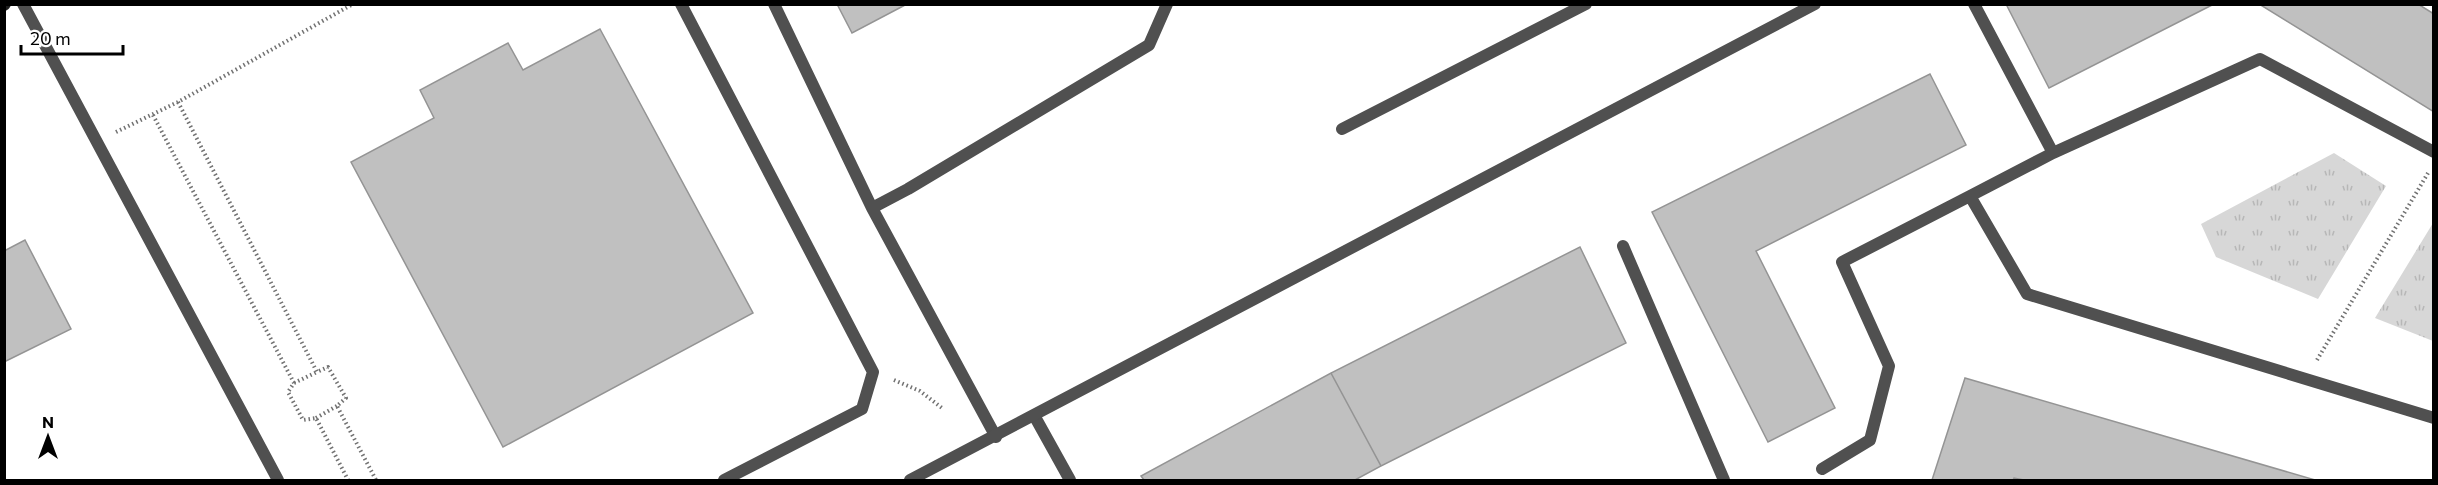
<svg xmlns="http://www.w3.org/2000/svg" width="2438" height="485" font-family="Commissioner,sans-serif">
  <defs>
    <pattern id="park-tufts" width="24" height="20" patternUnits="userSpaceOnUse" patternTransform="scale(1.5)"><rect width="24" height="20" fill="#d7d7d7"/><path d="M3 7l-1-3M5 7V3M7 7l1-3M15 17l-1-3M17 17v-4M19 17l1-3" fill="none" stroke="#b7b7b7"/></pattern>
  </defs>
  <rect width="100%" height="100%" fill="#fff"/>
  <!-- park -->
  <path fill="url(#park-tufts)" d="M2334,153L2386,186L2318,299L2216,257L2201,224Z
    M2433,223V341L2375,318Z"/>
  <!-- building -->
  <path fill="#c0c0c0" stroke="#949494" stroke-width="1.5" d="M837,4H907L852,33Z
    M2006,4H2214L2049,88Z
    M2259,4H2418L2434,14V112Z
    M600,29L753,313L503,447L351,162L434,118L420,90L508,43L523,70Z
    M1930,74L1966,145L1756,251L1835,408L1768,442L1652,212Z
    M25,240L71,329L4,362V251Z
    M1580,247L1626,343L1381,466L1331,373Z
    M1331,373L1381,466L1355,480H1144L1141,476Z
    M1965,378L2315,480H2024L2014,478L2013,480H1932Z"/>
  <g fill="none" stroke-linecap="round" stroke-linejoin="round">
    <!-- path -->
    <path stroke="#727272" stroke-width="4" stroke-dasharray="1.5 3" stroke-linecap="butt" d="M178,102L317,372L328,367L346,398L337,406L376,480
      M153,115L294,383L288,392L303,420L316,418L348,480
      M116,132L178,102L353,4
      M2317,360L2428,173
      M894,380L920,391L942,408
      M294,383L317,372
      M316,418L337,406"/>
    <!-- lane -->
    <path stroke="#505050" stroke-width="12" d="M23,4L278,480
      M681,4L873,372L862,409L724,480
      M774,4L872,208L908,189L1149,45L1167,4
      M1974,4L2053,153
      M1342,129L1586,4
      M2434,152L2260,59L2053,153L1970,196L2027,294L2434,418
      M872,208L996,437
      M1623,246L1724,480
      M1035,417L1070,480
      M1822,469L1870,440L1889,366L1842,262L1970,196"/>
    <!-- street -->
    <path stroke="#505050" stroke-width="12" d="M910,480L1815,4"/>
    <!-- secondary -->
    <path stroke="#1d1d1d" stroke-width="12" d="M4,5L5,4"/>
  </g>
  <!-- border -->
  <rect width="2438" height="485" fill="none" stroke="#000000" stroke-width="12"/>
  <!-- north arrow -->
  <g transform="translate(48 437)" stroke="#ffffff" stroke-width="4.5" paint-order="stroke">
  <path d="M0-4.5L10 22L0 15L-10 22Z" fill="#000000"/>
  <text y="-9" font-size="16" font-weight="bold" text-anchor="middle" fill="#000000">N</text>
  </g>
  <!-- scale -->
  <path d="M21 45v9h102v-9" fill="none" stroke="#000000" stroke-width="3"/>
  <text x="30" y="45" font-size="18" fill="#000000" stroke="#ffffff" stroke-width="4.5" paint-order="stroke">20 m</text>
</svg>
